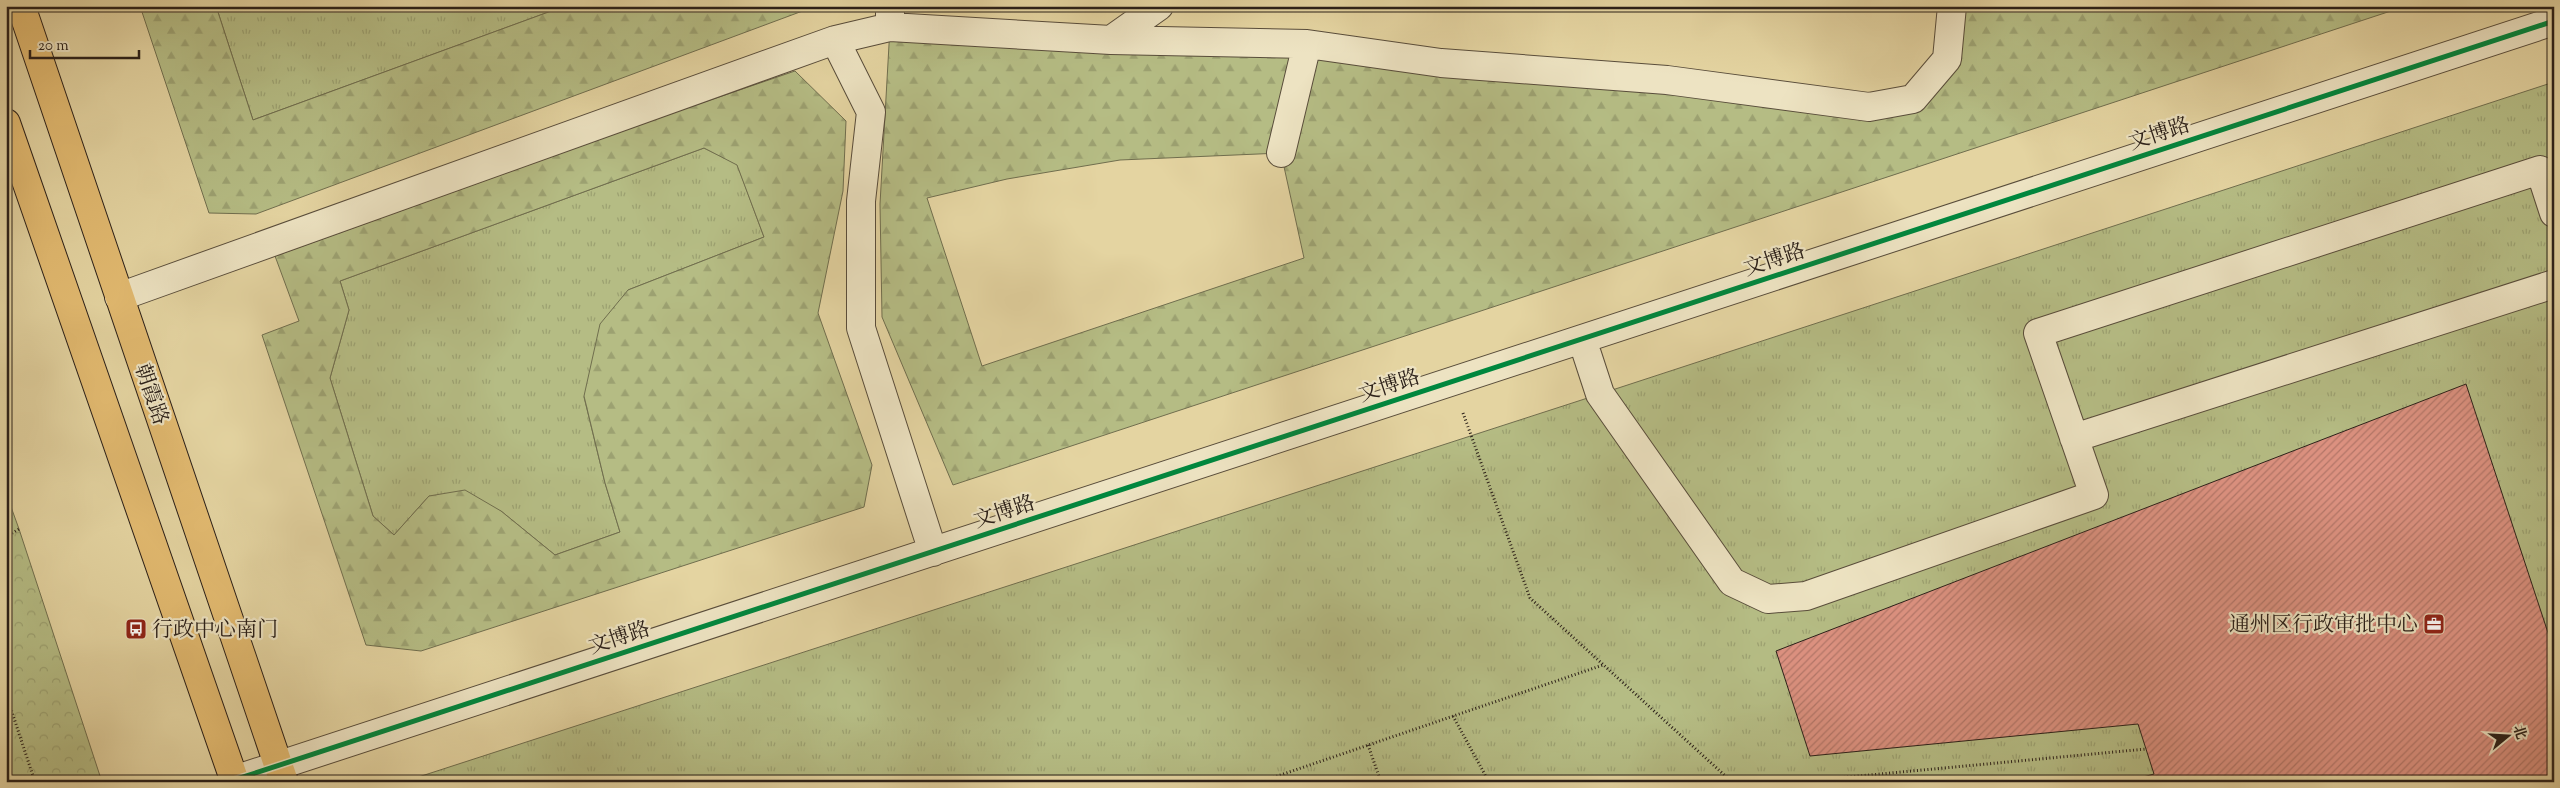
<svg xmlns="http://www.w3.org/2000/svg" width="2560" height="788" font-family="'Sorts Mill Goudy','Noto Serif SC',serif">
  <defs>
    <pattern id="grass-tufts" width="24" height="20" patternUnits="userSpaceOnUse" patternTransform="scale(1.25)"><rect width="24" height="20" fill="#b5bc84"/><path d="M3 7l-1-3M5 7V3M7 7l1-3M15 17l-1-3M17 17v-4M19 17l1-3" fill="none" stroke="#9ca171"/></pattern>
    <pattern id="forest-firs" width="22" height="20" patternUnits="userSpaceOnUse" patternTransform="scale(1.25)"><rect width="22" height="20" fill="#b5bc84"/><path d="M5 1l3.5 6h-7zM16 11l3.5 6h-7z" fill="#9ca171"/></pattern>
    <pattern id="park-crowns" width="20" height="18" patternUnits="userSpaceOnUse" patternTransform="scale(1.25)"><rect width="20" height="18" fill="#b5bc84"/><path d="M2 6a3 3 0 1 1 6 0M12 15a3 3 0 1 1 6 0" fill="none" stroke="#9ca171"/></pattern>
    <pattern id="building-hatch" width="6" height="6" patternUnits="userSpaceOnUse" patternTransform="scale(1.25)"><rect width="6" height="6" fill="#dc9180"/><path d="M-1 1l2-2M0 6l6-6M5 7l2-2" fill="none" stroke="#b37668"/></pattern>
  </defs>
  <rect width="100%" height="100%" fill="#e4d4a1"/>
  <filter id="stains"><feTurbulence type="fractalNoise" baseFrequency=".004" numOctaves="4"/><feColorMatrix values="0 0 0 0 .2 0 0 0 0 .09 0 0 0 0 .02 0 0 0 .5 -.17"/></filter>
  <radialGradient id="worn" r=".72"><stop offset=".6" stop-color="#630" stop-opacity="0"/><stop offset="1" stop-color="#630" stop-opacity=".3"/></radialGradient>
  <!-- grass -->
  <path fill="url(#grass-tufts)" stroke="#706e4e" d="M216,6H565L253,120Z
    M2554,82V782H403L1600,394Z
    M704,148L737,164L764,237L628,290L584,397L605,483L620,532L555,555L501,511L429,496L394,535L373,516L330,378L349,310L340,281Z"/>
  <!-- forest -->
  <path fill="url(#forest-firs)" stroke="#706e4e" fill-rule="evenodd" d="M140,6H216L253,120L565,6H816L256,214L209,213Z
    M1952,6H2406L953,485L882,317L880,204L890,27L1913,99L1947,59ZM1281,153L1304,258L982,366L927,198L1007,179L1120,160Z
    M795,71L846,121L843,191L818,313L872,465L864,507L421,651L366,645L262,335L299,321L275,256L675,112ZM704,148L737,165L764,237L628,290L600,324L584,396L605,483L620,532L555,555L501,511L465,490L429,496L394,535L373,516L330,378L349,310L340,281Z"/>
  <!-- park -->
  <path fill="url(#park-crowns)" stroke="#706e4e" d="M6,493L19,529L102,782H6Z"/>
  <!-- building -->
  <path fill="url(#building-hatch)" stroke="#2b2019" d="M2466,384L2554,651V782H2125L2154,774L2138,724L1810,756L1776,651Z"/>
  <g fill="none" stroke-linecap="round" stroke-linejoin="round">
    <!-- minor casing -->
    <g stroke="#594d3b" stroke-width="30">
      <path id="minor" d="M890,27L1111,40L1159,6
        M835,40L871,112L861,201V328L933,552
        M1111,40L1307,44L1441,63L1667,80L1869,107L1913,99L1947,59L1952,6
        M1281,153L1307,44
        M119,297L835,40L890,27V6
        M1582,339L1600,394L1732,582L1768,599L1806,596L2094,495L2038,333L2540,170L2554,213
        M2074,438L2554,284
        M234,780L2554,21"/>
    </g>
    <!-- major casing -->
    <g stroke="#2b2019" stroke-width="30">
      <path id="major" d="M21,6L284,782
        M6,123L235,782"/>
    </g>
    <!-- path -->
    <path stroke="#2b2019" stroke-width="3" stroke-dasharray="1 2.5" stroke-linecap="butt" d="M1463,413L1530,598L1732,782
      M6,537L19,529
      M6,694L35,782
      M1453,716L1489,782
      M1368,745L1381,782
      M1260,782L1603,665
      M1795,782L2146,749"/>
    <!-- minor -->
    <use href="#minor" stroke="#ede3c2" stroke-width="28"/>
    <!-- major -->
    <use href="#major" stroke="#e2ba70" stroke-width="28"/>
    <!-- cycleway casing -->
    <g stroke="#ede3c2" stroke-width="8">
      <path id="cycleway" d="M234,780L2554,21"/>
    </g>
    <!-- cycleway -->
    <use href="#cycleway" stroke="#00873e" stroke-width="5"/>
  </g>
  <!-- icons -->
  <defs>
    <g id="office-square" transform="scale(1.125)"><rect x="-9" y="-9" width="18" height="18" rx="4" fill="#8f2418" stroke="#ede3c2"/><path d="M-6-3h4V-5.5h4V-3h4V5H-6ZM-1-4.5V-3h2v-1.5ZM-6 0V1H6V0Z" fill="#fff"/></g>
    <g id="bus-square" transform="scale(1.125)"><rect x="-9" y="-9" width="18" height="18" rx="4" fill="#8f2418" stroke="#ede3c2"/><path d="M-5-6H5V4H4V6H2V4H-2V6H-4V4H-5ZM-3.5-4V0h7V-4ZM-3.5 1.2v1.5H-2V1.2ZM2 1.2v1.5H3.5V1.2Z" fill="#fff"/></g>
  </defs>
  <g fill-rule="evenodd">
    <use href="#office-square" x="2434" y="624"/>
    <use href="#bus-square" x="136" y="629"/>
  </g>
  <g text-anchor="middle" stroke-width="4.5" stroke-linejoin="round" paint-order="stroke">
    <!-- street labels -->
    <g font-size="21" fill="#2b2019" stroke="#ede3c2">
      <text transform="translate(2159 133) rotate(-18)" y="7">文博路</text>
      <text transform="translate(1774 259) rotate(-18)" y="7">文博路</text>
      <text transform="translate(1389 385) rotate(-18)" y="7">文博路</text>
      <text transform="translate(152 394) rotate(71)" y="7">朝霞路</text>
      <text transform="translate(1004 511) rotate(-18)" y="7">文博路</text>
      <text transform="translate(619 637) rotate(-18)" y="7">文博路</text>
    </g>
    <!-- poi labels -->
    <g font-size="21" fill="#2b2019" stroke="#ede3c2" text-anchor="end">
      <text x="2418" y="631">通州区行政审批中心</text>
      <text x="152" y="636" text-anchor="start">行政中心南门</text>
    </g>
  </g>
  <!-- margin -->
  <rect width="2560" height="788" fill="none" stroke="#e4d4a1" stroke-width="25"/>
  <rect x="8" y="8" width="2545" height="773" fill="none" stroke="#2b2019" stroke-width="2.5"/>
  <rect x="12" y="12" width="2535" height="763" fill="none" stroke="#2b2019"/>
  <!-- north arrow -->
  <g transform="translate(2508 736) rotate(72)" stroke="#ede3c2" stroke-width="4" paint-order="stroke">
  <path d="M0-4L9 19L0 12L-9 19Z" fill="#2b2019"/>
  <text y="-8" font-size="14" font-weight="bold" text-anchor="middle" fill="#2b2019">北</text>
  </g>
  <!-- scale -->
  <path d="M30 50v8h109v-8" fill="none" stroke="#2b2019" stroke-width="2.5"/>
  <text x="38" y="50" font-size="15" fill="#2b2019" stroke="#ede3c2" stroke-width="4" paint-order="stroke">20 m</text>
  <rect width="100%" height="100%" filter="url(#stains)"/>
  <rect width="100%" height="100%" fill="url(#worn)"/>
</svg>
